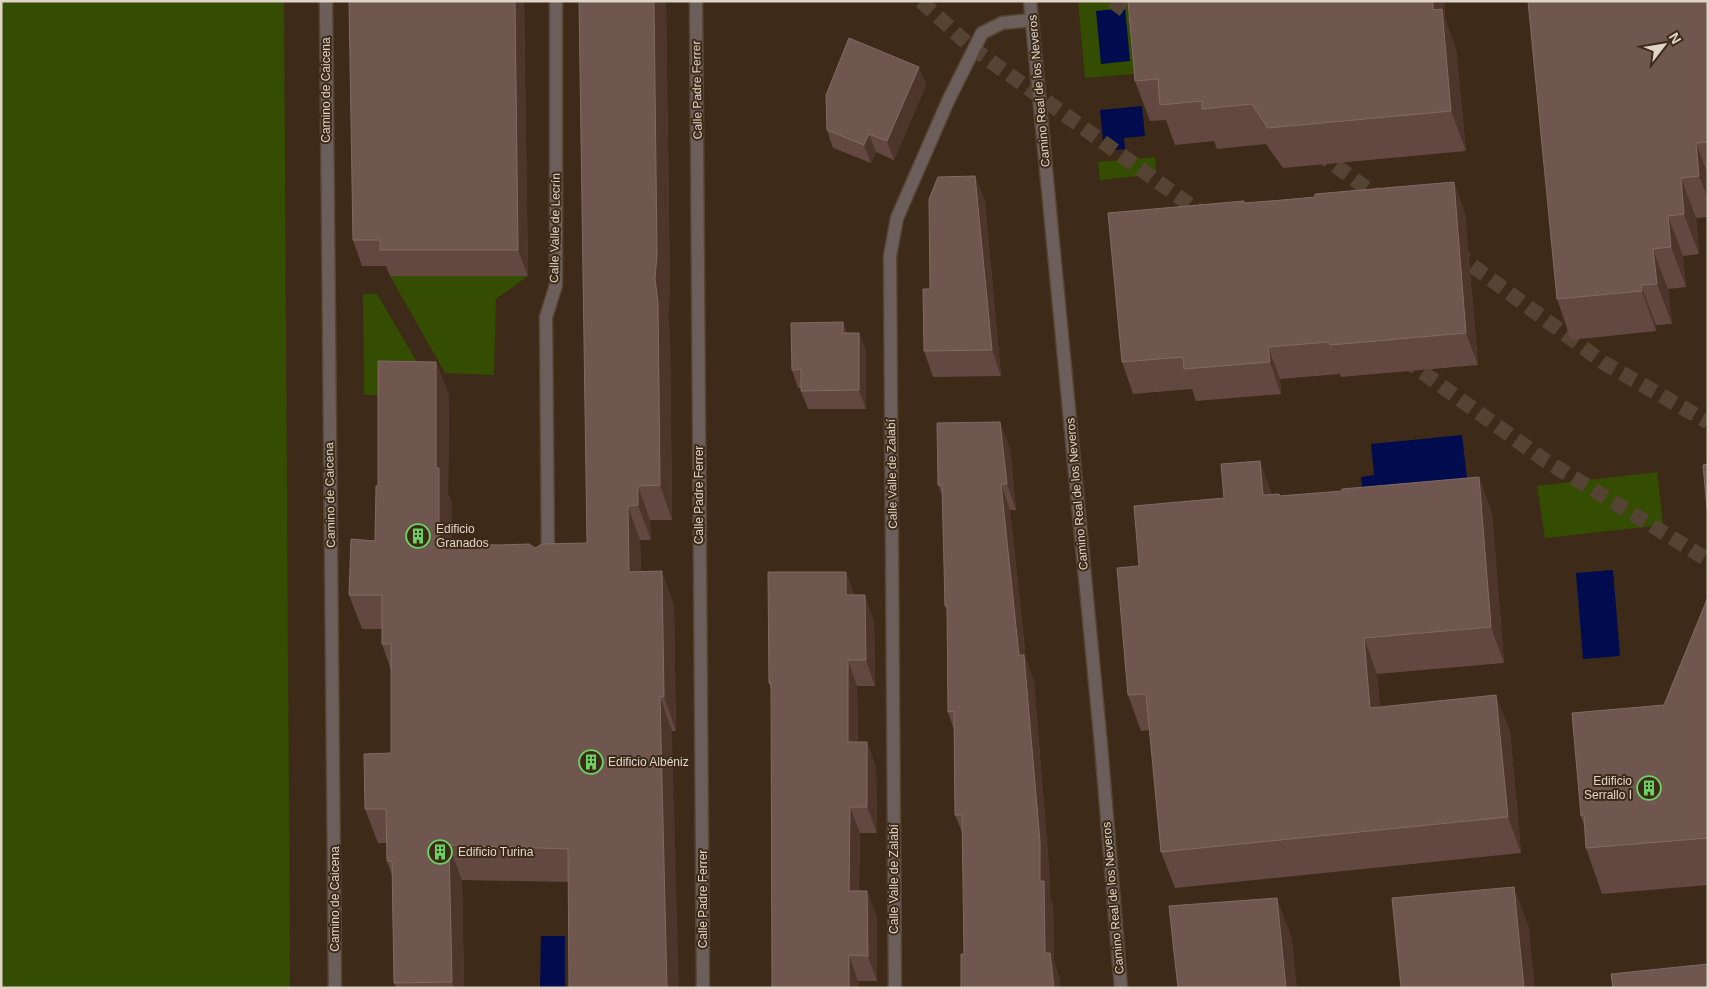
<svg xmlns="http://www.w3.org/2000/svg" width="1709" height="989" font-family="Arial,sans-serif">
  <rect width="100%" height="100%" fill="#3d2a18"/>
  <!-- green -->
  <path fill="#344d01" d="M1,1H284L290,988H1Z
    M1078,1H1140L1146,73L1085,78Z
    M1155,157L1156,174L1100,180L1098,162Z
    M447,275L528,276L496,299L494,375L445,373L390,276Z
    M363,294H377L437,396L364,395Z
    M1657,472L1663,525L1545,538L1537,486Z"/>
  <!-- water -->
  <path fill="#000c4d" d="M1125,8L1130,61L1101,64L1096,11Z
    M1142,106L1145,136L1124,138L1125,149L1104,151L1100,110Z
    M1462,435L1467,478L1362,489L1361,477L1374,475L1371,444Z
    M1613,570L1620,656L1583,659L1576,573Z
    M541,936H565V988H540Z"/>
  <g fill="none" stroke-linecap="round" stroke-linejoin="round">
    <!-- motorway-tunnel -->
    <path stroke="#543" stroke-width="15" stroke-dasharray="15 8" stroke-linecap="butt" d="M921,1L971,47L1207,217
      M1112,1L1145,25
      M1317,152L1385,202
      M1454,252L1604,363L1708,422
      M1404,359L1543,459L1708,560"/>
    <!-- minor casing -->
    <g stroke="#574534" stroke-width="15">
      <path id="minor" d="M696,1L703,988
        M548,560L546,317L556,285V1
        M895,988L890,256L897,218L948,101L982,33L1002,23L1032,20"/>
    </g>
    <!-- tertiary casing -->
    <g stroke="#574534" stroke-width="15">
      <path id="tertiary" d="M326,1L335,988
        M1030,1L1101,745L1121,988"/>
    </g>
    <!-- minor -->
    <use href="#minor" stroke="#6c5f5b" stroke-width="12"/>
    <!-- tertiary -->
    <use href="#tertiary" stroke="#6c5f5b" stroke-width="12"/>
  </g>
  <!-- wall -->
  <path fill="#624841" d="M524,1L528,276H390L386,266H362L353,240Z
    M579,1H666L670,289L668,314L670,336L672,520H650L651,540H640L641,572L674,605L676,731H672L568,882L462,880L464,988H396L394,983L392,875L387,861V843H378L365,809L391,753V670L382,644V629H362L349,595L375,541L378,486L436,362L449,396L448,494L452,502V543L535,548L587,543Z
    M1128,1H1444L1445,19L1456,49L1466,151L1283,168L1266,144L1217,149L1214,141L1175,145L1166,120L1150,121L1135,81Z
    M1708,1V217L1696,218L1699,254L1683,256L1686,287L1668,289L1672,324L1656,325V331L1571,340L1557,299Z
    M919,67L926,85L894,160L876,152L871,163L833,148L827,130Z
    M975,176L985,202L1001,376L933,377L924,351L930,289Z
    M1454,182L1465,214L1478,365L1341,377L1340,374L1280,379L1281,394L1196,401L1192,389L1133,394L1122,362L1245,203L1315,197Z
    M843,322L847,333H859L866,351V409H808L801,391V388H798L792,370Z
    M1010,448L1016,510H1010L1026,660L1034,681L1049,868L1050,897L1053,906L1054,963L1060,979L964,954L963,835L955,815L954,730L948,712L947,611L945,606L943,498L938,485Z
    M1279,494L1280,496L1492,513L1504,663L1377,674L1380,707L1510,731L1521,853L1175,888L1161,852L1150,730L1141,731L1128,695L1139,566L1224,498Z
    M846,572L854,595L874,621L875,686H857L858,742H867L876,768L877,833H860L859,891L877,916V981H858L859,988L769,683Z
    M1708,597V885L1602,894L1586,848L1584,826L1581,816L1664,705Z"/>
  <!-- shaded-wall -->
  <path fill="#4d352b" d="M515,1H524L528,276L518,250Z
    M654,1H666L670,289L668,314L670,336L672,520L660,485L655,279Z
    M1433,1H1444L1445,19L1456,49L1466,151L1451,111L1433,10Z
    M919,67L926,85L894,160L887,141Z
    M869,134L876,152L871,163L864,145Z
    M1696,143L1708,175V199L1699,176Z
    M975,176L985,202L1001,376L992,350Z
    M1681,178L1696,218L1699,254L1684,214Z
    M1454,182L1465,214L1478,365L1466,333Z
    M1668,216L1683,256L1686,287L1671,247Z
    M1653,249L1668,289L1672,324L1657,284Z
    M1641,285L1656,325V331L1642,291Z
    M843,322L850,341L843,333Z
    M859,333L866,351V409L859,390Z
    M1268,347L1280,379L1281,394L1270,362Z
    M436,362L449,396L448,494L452,502V577L439,543L436,468Z
    M1000,422L1010,448L1016,510L1007,484Z
    M1260,461L1273,497L1263,495Z
    M1479,477L1492,513L1504,663L1491,627Z
    M1001,484L1010,510L1026,660L1034,681L1049,868L1050,897L1053,906L1054,963L1060,979L1061,988H1054L1045,953L1040,881L1019,655Z
    M638,486L650,520L651,540L638,505Z
    M628,506L640,540L642,606L629,572Z
    M662,571L674,605L676,731L664,697Z
    M846,572L856,598L846,595Z
    M865,595L874,621L875,686L866,660Z
    M1364,638L1377,674L1383,744L1370,708Z
    M848,660L857,686L858,768L848,742Z
    M1496,695L1510,731L1521,853L1508,817Z
    M660,696L672,731L679,988H667Z
    M867,742L876,768L877,833L867,807Z
    M850,807L860,833L858,917L849,891Z
    M449,845L462,880L464,988H454L452,982Z
    M1514,887L1529,927L1535,988H1524Z
    M867,891L877,916V981L868,956Z
    M1277,898L1292,938L1297,988H1286Z
    M849,955L858,981L859,988H849Z"/>
  <!-- building -->
  <path fill="#6f5750" stroke="#816a63" d="M349,1H515L518,250H380V240H353Z
    M579,1H654L657,255L655,279L658,302L660,485L638,486V505L628,506L629,572L662,571L664,697L660,696L667,988H569L568,849L449,845L452,982L394,983L392,861H387L386,809H365L364,754L391,753V644H382V595H349L351,539L375,541L376,486H378V361L436,362V468H439V543L498,545L529,544L535,548L542,544L587,543Z
    M1128,1H1433V10L1442,9L1451,111L1268,128L1252,104L1202,109V101L1160,105L1158,79L1135,81Z
    M1528,1H1708V142L1696,143L1699,176L1681,178L1684,214L1668,216L1671,247L1653,249L1657,284L1641,285L1642,291L1557,299Z
    M849,38L919,67L887,141L869,134L864,145L827,130L826,95Z
    M975,176L992,350L924,351L923,289H930L929,199L938,177Z
    M1454,182L1466,333L1330,345L1329,342L1268,347L1270,362L1184,369L1183,357L1122,362L1108,213L1244,201V203L1283,200L1315,197V194Z
    M843,322V333H859V390L801,391V369L792,370L791,323Z
    M1000,422L1007,484H1001L1019,655H1024L1040,842V881H1044L1045,953H1050L1054,988H961V954H964L962,815H955L954,711L948,712L947,606H945L942,485H938L937,423Z
    M1260,461L1263,495L1279,494V496L1342,491V489L1479,477L1491,627L1364,638L1370,708L1496,695L1508,817L1161,852L1146,694L1128,695L1117,568L1139,566L1134,506L1224,498L1221,464Z
    M1708,464V519L1703,465Z
    M768,572H846V595H865L866,660H848V742H867V807H850L849,891H867L868,956L849,955V988H772L771,683H769Z
    M1708,597V838L1586,848L1584,815L1581,816L1572,713L1664,705Z
    M1514,887L1524,988H1401L1392,898Z
    M1277,898L1286,988H1178L1169,906Z
    M1708,964V988H1613L1611,974Z"/>
  <!-- icons -->
  <defs>
    <g id="building-ring" transform="scale(1.25)"><circle r="9.5" fill="#3d2a18" stroke="#6ad363" stroke-width="1.5"/><path d="M-4-6H4V6H1V3H-1V6H-4ZM-2.5-4.3h1.7v1.8h-1.7ZM.8-4.3h1.7v1.8H.8ZM-2.5-1h1.7V.8h-1.7ZM.8-1h1.7V.8H.8Z" fill="#6ad363"/></g>
  </defs>
  <g fill-rule="evenodd">
    <use href="#building-ring" x="418" y="536"/>
    <use href="#building-ring" x="591" y="762"/>
    <use href="#building-ring" x="1649" y="788"/>
    <use href="#building-ring" x="440" y="852"/>
  </g>
  <g text-anchor="middle" stroke-width="4" stroke-linejoin="round" paint-order="stroke">
    <!-- street labels -->
    <g font-size="12" fill="#e0d4c9" stroke="#3d2a18">
      <text transform="translate(326 90) rotate(-90)" y="4">Camino de Caicena</text>
      <text transform="translate(697 90) rotate(-91)" y="4">Calle Padre Ferrer</text>
      <text transform="translate(1039 91) rotate(-95)" y="4">Camino Real de los Neveros</text>
      <text transform="translate(555 228) rotate(-89)" y="4">Calle Valle de Lecrín</text>
      <text transform="translate(892 474) rotate(-91)" y="4">Calle Valle de Zalabí</text>
      <text transform="translate(1077 494) rotate(-95)" y="4">Camino Real de los Neveros</text>
      <text transform="translate(330 495) rotate(-91)" y="4">Camino de Caicena</text>
      <text transform="translate(699 495) rotate(-90)" y="4">Calle Padre Ferrer</text>
      <text transform="translate(894 879) rotate(-90)" y="4">Calle Valle de Zalabí</text>
      <text transform="translate(1113 898) rotate(-95)" y="4">Camino Real de los Neveros</text>
      <text transform="translate(335 899) rotate(-90)" y="4">Camino de Caicena</text>
      <text transform="translate(703 899) rotate(-90)" y="4">Calle Padre Ferrer</text>
    </g>
    <!-- poi labels -->
    <g font-size="12" fill="#e0d4c9" stroke="#3d2a18" text-anchor="start">
      <text x="436" y="533">Edificio<tspan x="436" dy="14">Granados</tspan></text>
      <text x="608" y="766">Edificio Albéniz</text>
      <text x="1632" y="785" text-anchor="end">Edificio<tspan x="1632" dy="14">Serrallo I</tspan></text>
      <text x="458" y="856">Edificio Turina</text>
    </g>
  </g>
  <!-- border -->
  <rect width="1709" height="989" fill="none" stroke="#e0d4c9" stroke-width="5"/>
  <!-- north arrow -->
  <g transform="translate(1664 45) rotate(59)" stroke="#3d2a18" stroke-width="4" paint-order="stroke">
  <path d="M0-4L9 19L0 12L-9 19Z" fill="#e0d4c9"/>
  <text y="-8" font-size="14" font-weight="bold" text-anchor="middle" fill="#e0d4c9">N</text>
  </g>
</svg>
